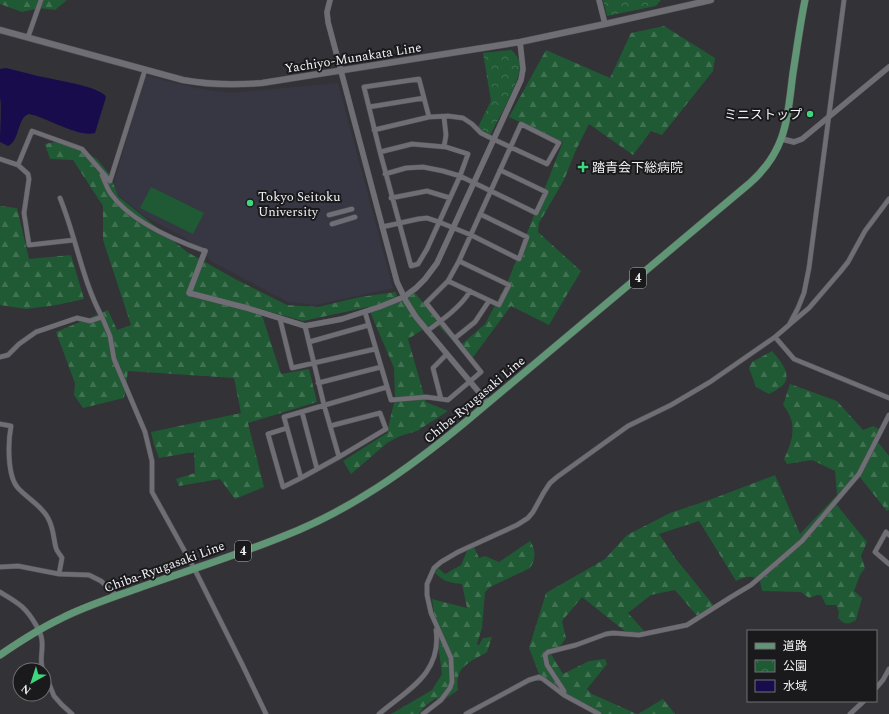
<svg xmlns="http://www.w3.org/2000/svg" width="889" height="714" font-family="Spectral,'Noto Sans JP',serif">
  <defs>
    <pattern id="forest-firs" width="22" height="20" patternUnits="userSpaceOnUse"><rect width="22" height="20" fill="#1f5a34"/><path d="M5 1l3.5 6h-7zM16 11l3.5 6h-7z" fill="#407252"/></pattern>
    <pattern id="park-crowns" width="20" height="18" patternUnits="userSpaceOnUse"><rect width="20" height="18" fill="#1f5a34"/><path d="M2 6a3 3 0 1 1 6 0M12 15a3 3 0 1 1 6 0" fill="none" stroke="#407252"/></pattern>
  </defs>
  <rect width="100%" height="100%" fill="#323237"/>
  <!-- built -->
  <path fill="#373743" d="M145,75L195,88L231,93L338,83L393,288L316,305L288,302L211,261L185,238L146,217L112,190Z"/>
  <!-- forest -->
  <path fill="url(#forest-firs)" d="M0,0H67L55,10L39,8L22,12L0,4Z
    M664,26L715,58L713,71L662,135L651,131L633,155L589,124L576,150L564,180L539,223L538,232L581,271L549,325L511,306L471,360L435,322L408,339L426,402L448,411L417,431L400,436L387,443L351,474L343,461L387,433L395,398L394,368L368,307L303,321L260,309L281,374L309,369L317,402L248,423L264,487L235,499L220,479L179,486L176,479L195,473L194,452L159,458L154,445L151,432L241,413L234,378L128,371L124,398L83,408L74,395L75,383L73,378L56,332L108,310L117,330L131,325L103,240V206L73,160L50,159L45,144L60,141L76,147L97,159L110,175L118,196L187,252L237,280L287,305L318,307L360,297L396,292L398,303L415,293L434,316L462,344L485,324L508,281L563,142L509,117L546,50L610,78L631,33Z
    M0,206L17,208L29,259L71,255L84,299L57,305L26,309L0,305Z
    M772,351C779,359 793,374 783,385C779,389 773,392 769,394L756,387L749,368L752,362Z
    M790,384L837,401L863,430L873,426L879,429L881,434L877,441L889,456V510L887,511L859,476L836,504L867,542L861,556L865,568L860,575L854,591L862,598L856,620C848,625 845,625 838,618L839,612L836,605H826L821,595H817L809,598L801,592L762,591L760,581C751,574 746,577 736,581L699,521L659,534L676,559L714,606L698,617L675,590L651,595L628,613L645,632L639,633L626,632L582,597L562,621L566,638L561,645L551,654L563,674L589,661L605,659L607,664L587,689L592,694L637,714H603L573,698L548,679L539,674L529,648L546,593L605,559L627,535L670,513L712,499L775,475L800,534L837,495L835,471L812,460L787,464L784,459C793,440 798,423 783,405Z
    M530,541C536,549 536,560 530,568L490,587L485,592L482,628L477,644L479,645L483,638L492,637L487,652C470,662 454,667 458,690L441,702L436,698L424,707L419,714H391L432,690L442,674L432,599L467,608L462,584C450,583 441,581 434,571L437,567L445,574L461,565L467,551L474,547L479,558L485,556L499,562Z
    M663,699L675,714H638Z"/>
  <!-- park -->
  <path fill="url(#park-crowns)" d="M603,0H661L656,6L607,16Z
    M511,50C516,54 519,58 520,65C521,81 498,118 491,134L488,135L478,127L491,101L483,53Z"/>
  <!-- pitch -->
  <path fill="#1f5a34" d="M151,187L204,213L193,234L140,208Z"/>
  <!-- water -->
  <path fill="#190c4d" d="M6,68C14,70 22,72 30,74C43,78 102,86 106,97L95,133C79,138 46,117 29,114C17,117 20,141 8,146L0,142C0,135 2,102 0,98V69Z"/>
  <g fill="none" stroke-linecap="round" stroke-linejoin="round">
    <!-- minor casing -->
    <g stroke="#4e4e53" stroke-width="5.5">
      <path id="minor" d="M28,37L41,0
        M369,107L424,98
        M374,130L429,117
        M412,144L446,147L468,154L460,176L427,249L418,264L411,266L380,152Z
        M444,147L446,135L444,117
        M380,152L364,87L419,79L429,117L448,116L463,118L472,124L481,133L493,139L547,164L559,143L521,124L459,261L448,281L426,303L481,372L448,400L441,399L433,368L446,355
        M0,159L18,165L32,131L82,149L110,181L145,70
        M18,165L28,174L29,179L24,213L29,245L74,240
        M385,174L406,168L423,167L443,171L460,176L536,213L546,192L500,170
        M102,175C105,181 107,189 111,194C131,222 174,240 205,251
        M391,198L427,191L450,198
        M329,215L352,209
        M332,224L355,217
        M382,227L418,219L427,218L439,222L471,235L519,259L527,237L480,214
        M448,281L499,305L509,285L459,261
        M365,312L391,400L426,397L441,399
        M102,317L110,336L114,359L145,432L152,461V492L194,568L242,664L266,714
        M280,319L292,368L375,349
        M790,324L809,308L840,272L848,262L865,231L889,199
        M305,326L324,405L339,457
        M427,331C441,321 462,306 470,291
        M775,337L794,359L889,398
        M455,338L475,322L489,301
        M309,342L369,325
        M0,357L8,355L19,344L36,332L77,318L90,321L102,317C82,280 76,237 60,198
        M318,383L381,367
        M302,412L317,469
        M0,424L11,426C8,442 7,476 18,488C28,499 41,505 48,518C54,529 53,537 56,548C57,552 60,554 62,558L59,574
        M287,428L268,434L283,487L301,478L284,417L387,387
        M301,478L339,457L386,429L380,413L330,426
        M889,535L886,532L875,552L889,564
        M0,567L18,566L59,574L89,575L101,581L117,596
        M0,592C18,603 25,606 36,625C39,630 42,636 42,642C43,652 39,661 43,670
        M44,671L54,696L62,705L72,714
        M876,688L883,680L889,669
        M564,695V691L547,665L545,655L548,652L576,645L606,634L613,633L639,635L687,625L731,597L751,585L802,541L847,488L859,474L889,415
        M379,714C407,690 442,674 436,630
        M423,714L441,700L450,688L452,682L451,658L431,613L427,595V584L434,568L441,562L458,552L517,525L528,518L533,512L544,492L550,483L557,477L628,426L671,405L710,382L775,337L789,325L798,308L804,293L809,268L844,0
        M466,714L529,680L539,677L543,679L564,695L599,714
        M850,714L864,701"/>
    </g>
    <!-- tertiary casing -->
    <g stroke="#4e4e53" stroke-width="6">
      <path id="tertiary" d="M330,0L327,12L328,22L397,282L406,301L416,317L488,403
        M599,0L605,24
        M782,139L794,142L802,139L889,67
        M205,251L189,293L247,308L305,326L342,319L379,307L404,297L416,288L425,279L437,263L521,80L523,69L520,42"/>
    </g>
    <!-- secondary casing -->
    <g stroke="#4e4e53" stroke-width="7">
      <path id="secondary" d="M0,30L183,80C209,85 235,85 262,83L520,42L605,24L711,0"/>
    </g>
    <!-- primary casing -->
    <g stroke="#4e4e53" stroke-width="8">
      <path id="primary" d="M0,655C19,642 39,629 60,619C83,607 108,599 133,590C183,572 235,556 284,536C351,510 408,469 463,424L750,183C787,150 787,119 793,73C797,48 800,24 805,0"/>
    </g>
    <!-- minor -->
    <use href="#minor" stroke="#6e6e74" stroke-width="4.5"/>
    <!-- tertiary -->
    <use href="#tertiary" stroke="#6e6e74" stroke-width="5.5"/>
    <!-- secondary -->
    <use href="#secondary" stroke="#6e6e74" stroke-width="6"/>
    <!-- primary -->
    <use href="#primary" stroke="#609675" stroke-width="7"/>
  </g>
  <!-- markers -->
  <g fill="#3fd77d" stroke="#1a1a1d" stroke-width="1.5">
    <circle cx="810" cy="114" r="4"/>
    <path d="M581 161h4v4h4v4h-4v4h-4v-4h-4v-4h4z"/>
    <circle cx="250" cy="203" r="4"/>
  </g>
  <g text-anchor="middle" stroke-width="4" stroke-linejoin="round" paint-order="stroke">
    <!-- shield labels -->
    <g fill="#1a1a1d" stroke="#b2b2b6" stroke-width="1">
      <rect x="630" y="268" width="16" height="20" rx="3"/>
      <rect x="235" y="541" width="16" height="20" rx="3"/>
    </g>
    <g font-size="12" font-weight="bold" fill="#f3f3f7">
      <text x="638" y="282">4</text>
      <text x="243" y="555">4</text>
    </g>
    <!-- street labels -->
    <g font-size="13" fill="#f3f3f7" stroke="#1a1a1d">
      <text transform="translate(353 57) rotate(-9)" y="5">Yachiyo-Munakata Line</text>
      <text transform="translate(474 399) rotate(-40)" y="5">Chiba-Ryugasaki Line</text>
      <text transform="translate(164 566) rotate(-20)" y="5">Chiba-Ryugasaki Line</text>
    </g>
    <!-- poi labels -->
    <g font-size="13" fill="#f3f3f7" stroke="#1a1a1d" text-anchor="start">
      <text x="802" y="119" text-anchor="end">ミニストップ</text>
      <text x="592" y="172">踏青会下総病院</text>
      <text x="258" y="201">Tokyo Seitoku<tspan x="258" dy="15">University</tspan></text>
    </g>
  </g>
  <!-- legend -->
  <rect x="747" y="630" width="130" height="72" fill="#1a1a1d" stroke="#717174"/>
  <rect x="755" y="643" width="20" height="6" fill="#609675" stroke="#717174"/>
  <text x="783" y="650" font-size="12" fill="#f3f3f7">道路</text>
  <rect x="755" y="660" width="20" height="12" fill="url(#park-crowns)" stroke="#717174"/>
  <text x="783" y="670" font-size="12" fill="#f3f3f7">公園</text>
  <rect x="755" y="680" width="20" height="12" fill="#190c4d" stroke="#717174"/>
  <text x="783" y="690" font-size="12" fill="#f3f3f7">水域</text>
  <!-- north arrow -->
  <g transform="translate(32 682) rotate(219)"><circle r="19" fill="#1a1a1d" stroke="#717174"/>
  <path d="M0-3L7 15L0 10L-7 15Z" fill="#3fd77d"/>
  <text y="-6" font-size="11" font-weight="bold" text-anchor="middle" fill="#f3f3f7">N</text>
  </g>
</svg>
